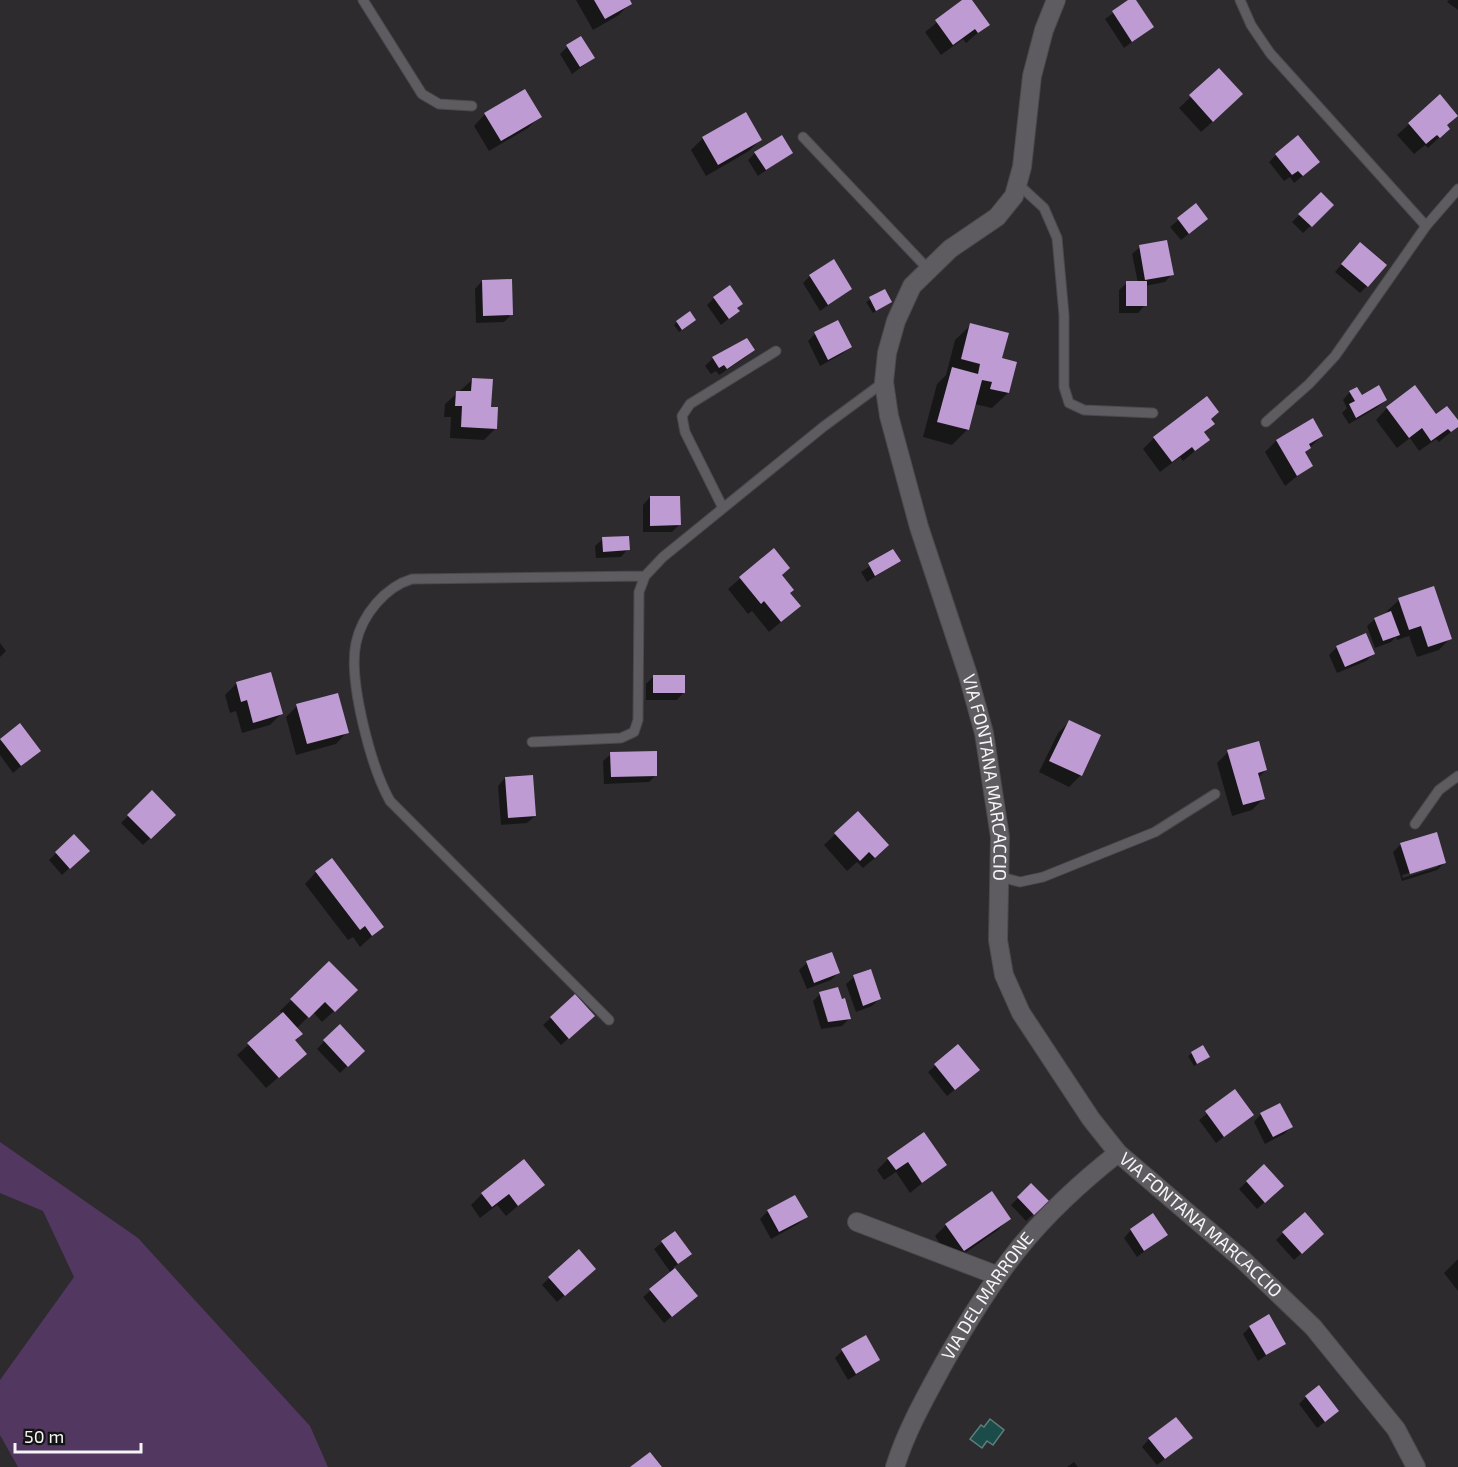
<svg xmlns="http://www.w3.org/2000/svg" width="1458" height="1467" font-family="'Exo 2',sans-serif">
  <rect width="100%" height="100%" fill="#2d2b2e"/>
  <!-- green -->
  <path fill="#523760" d="M0,1142L138,1238L310,1426L328,1467H18L0,1435V1380L74,1277L43,1211L0,1193Z"/>
  <!-- water -->
  <path fill="#1c4c49" stroke="#5d7e7d" stroke-width="1.5" d="M990,1419L1004,1430L993,1445L987,1441L982,1448L970,1439L981,1425L984,1427Z"/>
  <!-- shadow -->
  <path fill="#0007" fill-rule="evenodd" d="M576,0H628L630,3L619,15L593,30Z
    M965,0H970L988,24L966,43L963,39L941,55L925,32Z
    M1131,0H1134L1152,27L1124,48L1105,19Z
    M1449,0H1458V10L1447,2Z
    M567,47L594,58L572,74L560,54Z
    M1219,70L1230,106L1201,132L1179,108Z
    M1440,96L1448,129L1428,148L1425,145L1414,154L1397,135Z
    M485,114L540,116L528,128L489,151L474,126Z
    M703,138L760,140L749,151L706,176L691,150Z
    M755,153H791L758,176L748,160Z
    M1276,155L1311,169L1294,183L1290,177L1284,181L1269,162Z
    M1321,194L1332,205L1303,233L1292,222Z
    M1196,205L1199,226L1181,240L1170,227Z
    M1140,247L1172,274L1165,282L1145,286V305L1138,313H1119V290L1127,283H1138L1132,254Z
    M1353,251L1367,286L1360,293L1335,272Z
    M810,276L851,289L820,311L803,283Z
    M482,281L511,315L504,322L476,323L475,289Z
    M884,291L890,302L873,313L866,302Z
    M714,298L738,311L721,325L707,305Z
    M677,322L691,323L679,332L674,325Z
    M971,325L1000,360L1008,393L992,408L974,404L968,429L952,445L923,437L937,384L946,375L955,340Z
    M815,334L850,347L842,354L820,366L808,341Z
    M746,340L753,350L746,357L719,375L716,371L711,374L705,366L712,359Z
    M472,380L490,409L495,429L484,440L450,438L451,417H444L445,404Z
    M1350,392L1361,397L1386,400L1378,407L1349,424L1342,413L1347,408L1343,400Z
    M1387,408L1436,416L1458,423V426L1439,442L1436,439L1419,451L1410,438L1397,448L1376,420Z
    M1210,420L1213,423L1203,433L1208,440L1183,461L1180,457L1160,472L1143,449L1154,438Z
    M1312,420L1322,436L1304,453L1311,465L1285,486L1265,452L1276,441Z
    M650,497L679,525L672,532H643V505Z
    M603,539L628,549L621,557L596,558L595,546Z
    M773,550L789,593L787,617L769,632L752,611L748,614L728,589Z
    M893,551L899,561L867,582L861,572Z
    M1399,600L1450,638L1439,650L1417,657L1409,636L1397,640L1396,637L1391,642L1375,648L1367,626L1375,619L1388,614L1387,611Z
    M0,643L6,651L0,657Z
    M1337,647L1373,654L1366,661L1337,673L1329,655Z
    M653,677L684,692L677,700H646V684Z
    M237,683L281,714L270,725L242,733L236,711L230,713L225,695Z
    M297,706L347,732L336,744L296,755L286,717Z
    M1069,722L1081,775L1069,787L1039,772L1058,733Z
    M20,726L39,751L13,773L0,755V741Z
    M1228,752L1266,770L1258,778L1264,798L1252,810L1232,816L1217,763Z
    M611,754L656,775L649,782L604,784L603,761Z
    M505,778L535,816L527,823L501,825L498,786Z
    M152,792L174,815L143,845L121,823Z
    M857,813L876,857L863,868L857,862L847,871L824,845Z
    M74,836L80,858L62,875L49,860Z
    M1401,844L1445,862L1437,870L1402,881L1393,852ZM1438,864V867L1403,878L1402,875Z
    M316,872L382,927L360,947L353,937L348,940L305,884Z
    M831,953L838,973L831,980L807,989L799,970L807,963Z
    M329,963L344,1002L322,1022L313,1012L296,1029L293,1065L266,1088L237,1055L282,1014L280,1011Z
    M854,977L879,999L872,1006L856,1012L846,984Z
    M820,994L849,1019L842,1026L821,1029L813,1001Z
    M575,996L585,1023L561,1045L543,1025Z
    M339,1026L363,1051L340,1073L317,1049Z
    M958,1046L970,1077L947,1096L928,1072Z
    M1202,1047L1208,1057L1194,1066L1188,1056Z
    M1235,1091L1252,1115L1216,1143L1199,1120Z
    M1261,1114L1291,1127L1284,1134L1265,1144L1254,1122Z
    M888,1159L945,1165L910,1193L896,1172L884,1180L877,1170Z
    M1264,1166L1275,1193L1257,1209L1239,1189Z
    M543,1185L506,1216L497,1205L480,1218L471,1205L482,1194Z
    M1031,1185L1047,1201L1026,1221L1011,1205Z
    M795,1197L806,1217L798,1224L771,1239L760,1219L768,1211Z
    M1009,1218L998,1230L952,1262L935,1236L946,1225Z
    M1131,1230L1166,1235L1137,1257L1124,1238Z
    M674,1233L690,1254L673,1268L696,1296L664,1323L643,1297L671,1273L654,1249Z
    M1283,1233L1315,1241L1294,1260L1276,1240Z
    M1458,1259V1291L1444,1273Z
    M587,1276L557,1302L542,1285L549,1278Z
    M1250,1327L1284,1343L1258,1361L1243,1334Z
    M842,1351L879,1360L848,1380L835,1358Z
    M1306,1397L1330,1418L1317,1428L1299,1404Z
    M1149,1439L1183,1445L1157,1465L1142,1447Z
    M1074,1462L1078,1467H1067Z"/>
  <!-- building -->
  <path fill="#be9bd2" d="M594,0H630L632,4L605,19Z
    M962,0H972L990,25L978,33L975,29L953,45L935,20Z
    M1128,0H1136L1154,27L1132,42L1112,11Z
    M581,36L595,58L580,67L566,45Z
    M1219,68L1243,94L1213,122L1189,95Z
    M525,89L542,117L501,141L484,113Z
    M1440,94L1458,116L1447,125L1450,129L1440,138L1437,135L1426,144L1408,123Z
    M746,112L762,140L718,165L702,137Z
    M782,135L793,153L766,170L754,152Z
    M1298,135L1320,162L1303,176L1298,171L1292,175L1275,154Z
    M1321,192L1334,205L1312,227L1298,214Z
    M1196,203L1208,219L1189,234L1177,218Z
    M1167,240L1174,275L1145,280L1139,245Z
    M1360,242L1387,265L1368,287L1341,264Z
    M834,259L852,289L828,305L809,275Z
    M512,279L513,315L483,316L482,280Z
    M1126,281H1147V306H1126Z
    M730,285L743,304L737,308L740,311L729,319L713,297Z
    M885,289L892,302L876,311L869,297Z
    M690,311L696,320L682,330L676,321Z
    M838,320L852,347L828,360L814,332Z
    M970,323L1009,333L1002,358L1017,362L1009,393L990,389L992,382L982,380L969,430L937,422L952,367L978,374L980,364L961,359Z
    M747,338L755,350L727,369L724,365L719,368L712,357Z
    M472,378L493,379L491,407H498L497,429L461,427L462,406H455L456,391H471Z
    M1379,385L1387,400L1356,418L1349,404L1355,401L1349,391L1357,387L1362,395Z
    M1415,385L1436,414L1447,406L1458,420V427L1451,432L1448,429L1431,441L1422,428L1409,438L1386,407Z
    M1207,396L1219,412L1211,419L1215,424L1204,432L1210,440L1195,451L1192,447L1172,462L1153,437Z
    M1313,418L1323,436L1309,444L1311,448L1305,452L1313,466L1297,476L1276,440Z
    M650,496H680L681,525L650,526Z
    M629,536L630,550L603,552L602,537Z
    M774,548L790,568L782,575L794,590L790,593L801,606L781,622L764,601L761,604L739,577Z
    M893,549L901,561L875,576L868,563Z
    M1434,586L1452,639L1428,647L1421,626L1409,630L1398,598Z
    M1391,611L1400,635L1383,641L1374,618Z
    M1366,633L1375,654L1345,667L1336,646Z
    M271,672L283,714L253,723L247,700L241,702L236,682Z
    M653,675H685V693H653Z
    M338,693L349,733L307,744L296,704Z
    M1069,720L1101,735L1082,776L1049,761Z
    M20,723L41,751L21,766L0,739Z
    M1259,741L1267,770L1258,773L1265,799L1243,805L1227,750Z
    M657,751V776L611,777L610,752Z
    M533,775L536,816L508,818L505,777Z
    M152,790L176,815L151,839L127,815Z
    M858,811L889,845L875,858L869,852L860,861L834,833Z
    M1437,832L1446,863L1410,874L1400,843Z
    M74,834L90,851L70,869L55,852Z
    M332,858L384,927L372,936L365,926L360,930L315,871Z
    M832,952L840,973L814,983L806,961Z
    M329,961L358,990L335,1012L325,1002L309,1018L290,999Z
    M871,969L881,999L863,1006L853,975Z
    M838,987L842,999L845,998L851,1019L828,1022L819,992Z
    M575,994L595,1016L569,1039L550,1017Z
    M283,1012L303,1034L295,1040L307,1054L279,1078L247,1043Z
    M340,1024L365,1051L348,1067L323,1040Z
    M958,1044L980,1070L955,1090L934,1064Z
    M1203,1045L1210,1057L1197,1064L1191,1052Z
    M1235,1089L1254,1115L1224,1137L1205,1111Z
    M1280,1103L1293,1127L1273,1137L1260,1113Z
    M924,1132L947,1165L922,1183L908,1162L896,1170L887,1158Z
    M524,1159L545,1185L518,1206L509,1194L492,1207L481,1193Z
    M1264,1164L1284,1186L1265,1203L1246,1181Z
    M1031,1183L1049,1201L1034,1215L1017,1197Z
    M992,1191L1011,1219L964,1251L945,1224Z
    M795,1195L808,1217L779,1232L767,1210Z
    M1305,1212L1324,1234L1302,1254L1282,1232Z
    M1153,1213L1168,1235L1144,1251L1130,1229Z
    M675,1231L692,1254L678,1264L661,1241Z
    M579,1249L596,1269L565,1296L548,1277Z
    M675,1268L698,1296L672,1317L649,1289Z
    M1269,1314L1286,1344L1266,1355L1249,1326Z
    M866,1335L880,1360L856,1374L841,1349Z
    M1319,1385L1339,1411L1325,1422L1305,1396Z
    M1176,1417L1193,1438L1165,1459L1148,1438Z
    M650,1452L662,1467H630Z"/>
  <g fill="none" stroke-linecap="round" stroke-linejoin="round">
    <!-- lane casing -->
    <g stroke="#4b494c" stroke-width="11">
      <path id="lane" d="M363,0L422,94L439,104L472,106
        M1240,0L1251,25L1270,53L1426,226L1458,189
        M803,137L928,269
        M1018,184L1044,208L1057,238L1064,315V387L1069,403L1084,410L1153,413
        M1266,422L1309,384L1335,356L1426,226
        M723,508L685,432L682,416L690,404L776,351
        M532,742L621,738L634,732L638,720L639,592L645,576L663,557L823,427L884,382
        M1415,824L1439,790L1458,776
        M1001,877L1020,882L1043,877L1155,832L1215,794
        M609,1020L390,801C371,767 348,680 356,643C362,615 385,587 412,579L645,576"/>
    </g>
    <!-- street casing -->
    <g stroke="#4b494c" stroke-width="20">
      <g id="street">
        <path id="s1" d="M1056,0L1044,30L1032,76L1022,167L1014,196L997,217L950,249L912,286L896,321L887,353L884,382L889,416L919,527L968,675L984,733L1000,837L998,940L1004,975L1021,1013L1091,1119L1118,1153L1243,1260L1313,1327L1396,1429L1416,1467"/>
        <path d="M857,1222L996,1275"/>
        <path id="s2" d="M895,1467C906,1431 926,1396 944,1363C996,1271 1034,1219 1118,1153"/>
      </g>
    </g>
    <!-- lane -->
    <use href="#lane" stroke="#5e5c60" stroke-width="9"/>
    <!-- street -->
    <use href="#street" stroke="#5e5c60" stroke-width="18"/>
  </g>
  <g text-anchor="middle" stroke-width="6" stroke-linejoin="round" paint-order="stroke">
    <!-- street labels -->
    <g font-size="18" fill="#f5f4f6" stroke="#141415">
      <text dy="6" stroke="none"><textPath href="#s1" startOffset="849">VIA FONTANA MARCACCIO</textPath></text>
      <text dy="6" stroke="none"><textPath href="#s1" startOffset="1370">VIA FONTANA MARCACCIO</textPath></text>
      <text dy="6" stroke="none"><textPath href="#s2" startOffset="195">VIA DEL MARRONE</textPath></text>
    </g>
  </g>
  <!-- scale -->
  <path d="M15 1443v9h126v-9" fill="none" stroke="#f5f4f6" stroke-width="3"/>
  <text x="24" y="1443" font-size="18" fill="#f5f4f6" stroke="#141415" stroke-width="4.5" paint-order="stroke">50 m</text>
</svg>
